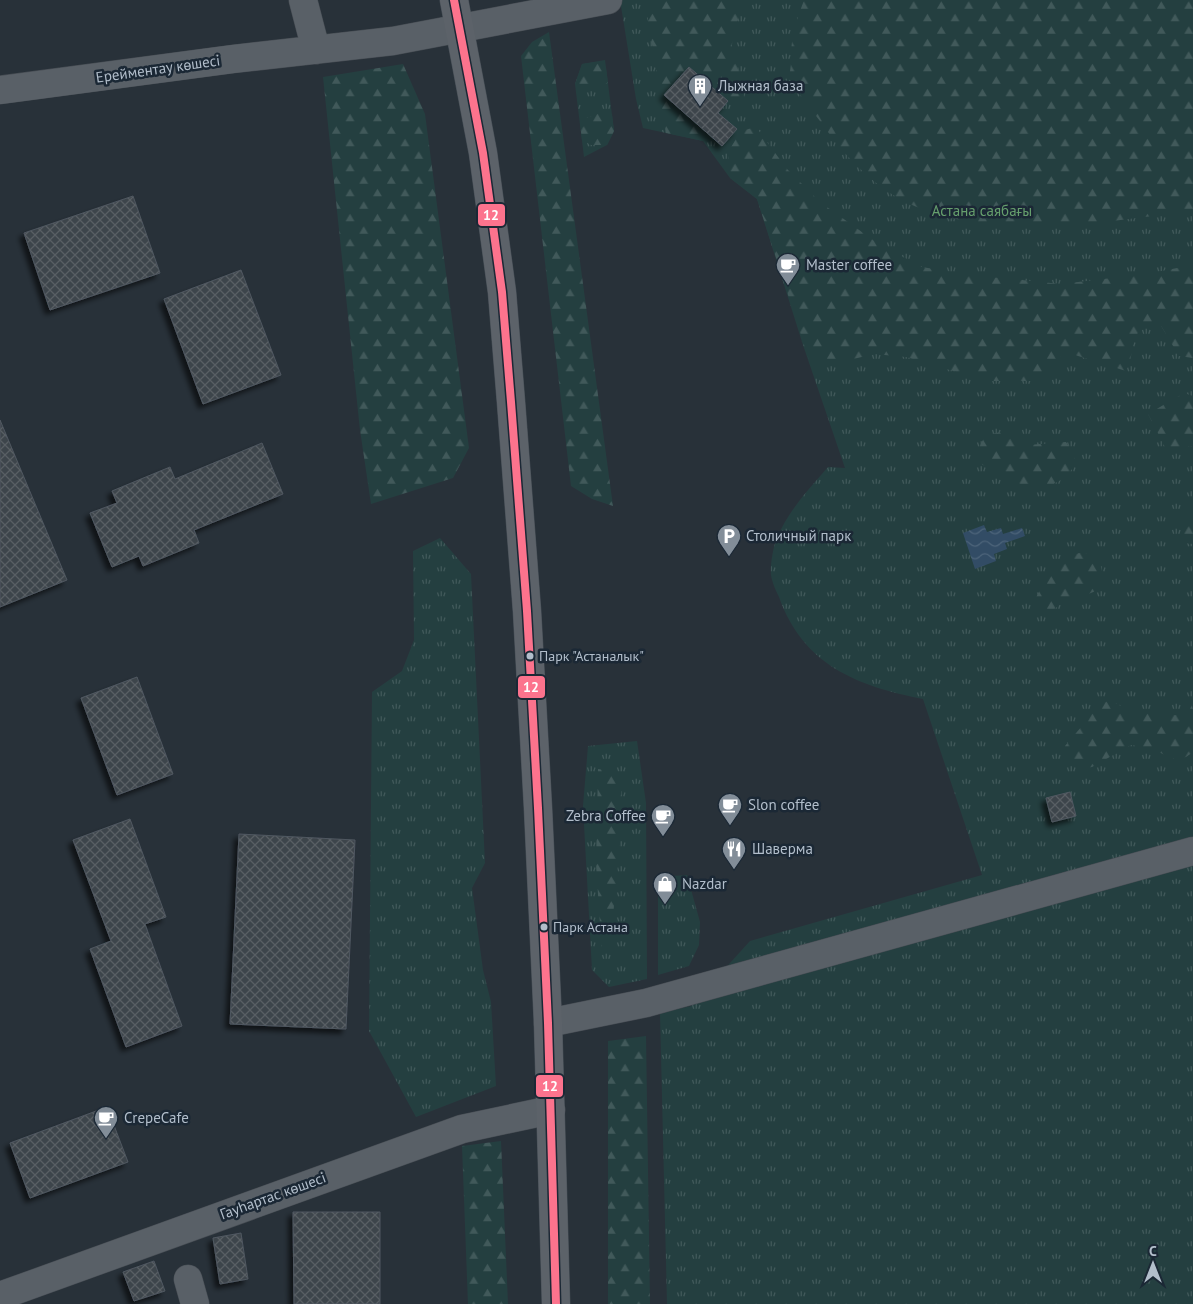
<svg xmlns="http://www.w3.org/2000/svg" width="1193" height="1304" font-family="'PT Sans',sans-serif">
  <defs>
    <pattern id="grass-tufts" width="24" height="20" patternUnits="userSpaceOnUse" patternTransform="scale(1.25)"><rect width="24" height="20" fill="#243f40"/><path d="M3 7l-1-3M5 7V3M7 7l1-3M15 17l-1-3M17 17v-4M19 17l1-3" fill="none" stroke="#41595a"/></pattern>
    <pattern id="forest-firs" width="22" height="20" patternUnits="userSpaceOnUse" patternTransform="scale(1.25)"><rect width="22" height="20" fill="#243f40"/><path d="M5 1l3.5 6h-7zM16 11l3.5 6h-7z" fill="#41595a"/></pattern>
    <pattern id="water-waves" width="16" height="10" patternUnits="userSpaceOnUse" patternTransform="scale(1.25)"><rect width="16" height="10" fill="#324c65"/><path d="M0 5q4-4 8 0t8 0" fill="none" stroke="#4d647a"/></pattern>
    <pattern id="building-cross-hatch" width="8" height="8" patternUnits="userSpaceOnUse" patternTransform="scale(1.25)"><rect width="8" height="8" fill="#3e454c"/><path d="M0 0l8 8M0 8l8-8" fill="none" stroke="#585e64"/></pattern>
    <filter id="shadow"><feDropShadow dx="-4.5" dy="4.5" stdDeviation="2.5" flood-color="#0009"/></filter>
  </defs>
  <rect width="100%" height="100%" fill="#283139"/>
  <!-- grass -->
  <path fill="url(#grass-tufts)" d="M620,0H1193V1304H667L660,1013L691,1006L750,941L982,875L923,699C857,686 803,665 779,597C776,591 772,582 771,575C770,566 773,547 777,538C788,511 809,489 828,467L845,468L803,345L757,199L730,178L703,141L643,128L636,99Z
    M605,60L614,131L607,145L584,157L575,84L582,64Z
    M440,538L471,574L485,863L472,888L483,970L491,1002L496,1086L416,1117L369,1031L372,692L402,671L414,640L413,551Z
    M637,741L646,803L647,979L609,987L592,970L583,806L588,746Z
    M687,875L700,922L699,945L689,966L658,975V877Z"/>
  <!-- forest -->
  <path fill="url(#forest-firs)" d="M645,0H744C741,12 732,35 732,47C734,67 748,80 743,100L733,104L728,101L689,68L664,95L708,134L703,141L666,133Z
    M804,0H1193V210C1106,223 974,244 895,196C867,179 841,151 823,125C815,114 794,88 790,78C789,74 791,67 791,62C791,36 795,25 804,0Z
    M549,32L613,506L592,499L571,486L521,56L532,42Z
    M596,62L606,68L608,83L599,86L575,84L582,64Z
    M403,64L425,114L469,448L453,478L371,504L360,430L323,77Z
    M597,114H612L614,131L607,145H591L582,140L580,123L586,118Z
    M756,127L787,169L820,202L880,245L922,267L969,275L1061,284L1146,274L1193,265V358L1179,356L1160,324C1124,328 1138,350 1126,371L1075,355L1070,351L1061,356L1056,374L1035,381H987L906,357L874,354L841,362L809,360L757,199L730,178L728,152L741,131Z
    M1184,393L1193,396V446L1166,449L1148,414Z
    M1001,432L1016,434L1028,445L1066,442L1073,453L1076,465C1072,469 1067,475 1062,479C1036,498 1001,478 979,462C978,450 979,444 987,435Z
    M1193,512V544L1184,543L1181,529L1184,516Z
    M1079,553L1097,554C1111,592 1098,591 1067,601C1055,605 1053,615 1040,615L1032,607C1041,585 1055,561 1079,553Z
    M1111,701L1121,706L1128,714L1154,711L1163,716L1188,714L1193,702V752C1175,767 1169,755 1152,749C1146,747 1138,746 1131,745L1092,767L1079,769L1067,757L1065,746L1088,719L1095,703Z
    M598,769L621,772L622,821L610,948L602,955L596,864Z
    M646,1036L650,1304H608V1041Z
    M501,1141L508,1304H468L462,1146Z"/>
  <!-- water -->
  <path fill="url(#water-waves)" d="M984,525L987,532L1001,528L1003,534L1022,528L1025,536L1005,543L1007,549L994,554L996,561L975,569L963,533Z"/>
  <!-- building -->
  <path fill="url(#building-cross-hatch)" stroke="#505861" filter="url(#shadow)" d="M689,67L728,101L718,113L737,129L722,146L664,95Z
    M133,196L160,273L50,310L24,233Z
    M241,270L281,375L203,404L164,299Z
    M0,420L67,580L0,607Z
    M262,443L283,494L194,530L199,543L143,566L139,556L112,567L90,513L117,503L112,491L170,467L175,479Z
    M137,677L173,774L117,795L81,698Z
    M1070,792L1076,816L1052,822L1046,798Z
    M130,819L166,917L145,924L182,1026L126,1047L90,949L111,941L73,840Z
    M239,834L355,840L346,1029L230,1024Z
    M107,1107L128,1162L30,1198L10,1143Z
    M293,1212H380V1304H294Z
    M241,1233L248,1279L220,1284L213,1238Z
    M154,1261L165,1291L134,1301L123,1272Z"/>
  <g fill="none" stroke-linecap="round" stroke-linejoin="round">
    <!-- minor casing -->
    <g stroke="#474d54" stroke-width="29">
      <path id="minor" d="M303,0L316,50
        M0,90L233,59L393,41L608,0
        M548,1023L646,1003L1193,851
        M188,1279L195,1304
        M0,1296L462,1129L551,1110"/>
    </g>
    <!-- major casing -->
    <g stroke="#464e56" stroke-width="29">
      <path id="major" d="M454,0L483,153L502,292L511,402L527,611L538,808L548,1023L556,1304"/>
    </g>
    <!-- minor -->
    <use href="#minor" stroke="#596067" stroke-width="28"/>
    <!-- major -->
    <use href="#major" stroke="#5c6269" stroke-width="28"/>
    <!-- bus-1 casing -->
    <g stroke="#1b2835" stroke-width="11">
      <path id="bus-1" d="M454,0L483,153L502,292L511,402L527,611L538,808L548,1023L556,1304"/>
    </g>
    <!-- bus-1 -->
    <use href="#bus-1" stroke="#fc738d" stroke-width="8"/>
  </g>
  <!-- icons -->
  <defs>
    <g id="building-pin" transform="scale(1.25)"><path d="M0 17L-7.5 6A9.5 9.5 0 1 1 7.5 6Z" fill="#828d98" stroke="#1b2835"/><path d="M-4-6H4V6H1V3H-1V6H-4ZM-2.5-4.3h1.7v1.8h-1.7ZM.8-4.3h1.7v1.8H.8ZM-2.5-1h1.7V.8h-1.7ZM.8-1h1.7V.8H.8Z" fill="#fff"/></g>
    <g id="cafe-pin" transform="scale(1.25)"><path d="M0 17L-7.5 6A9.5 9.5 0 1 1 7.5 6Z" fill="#828d98" stroke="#1b2835"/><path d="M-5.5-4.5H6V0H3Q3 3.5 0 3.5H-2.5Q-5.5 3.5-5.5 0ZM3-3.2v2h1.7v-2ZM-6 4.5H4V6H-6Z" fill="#fff"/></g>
    <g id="parking-pin" transform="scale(1.25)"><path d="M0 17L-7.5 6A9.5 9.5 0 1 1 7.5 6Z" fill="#828d98" stroke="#1b2835"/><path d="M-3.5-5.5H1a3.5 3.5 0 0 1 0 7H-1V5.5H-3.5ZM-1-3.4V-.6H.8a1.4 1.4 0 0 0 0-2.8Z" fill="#fff"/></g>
    <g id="restaurant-pin" transform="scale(1.25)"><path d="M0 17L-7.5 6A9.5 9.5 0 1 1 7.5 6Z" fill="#828d98" stroke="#1b2835"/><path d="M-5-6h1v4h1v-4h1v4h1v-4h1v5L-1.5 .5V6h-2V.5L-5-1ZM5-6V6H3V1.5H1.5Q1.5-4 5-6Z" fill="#fff"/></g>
    <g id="shop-pin" transform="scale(1.25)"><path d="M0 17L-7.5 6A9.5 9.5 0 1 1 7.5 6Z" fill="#828d98" stroke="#1b2835"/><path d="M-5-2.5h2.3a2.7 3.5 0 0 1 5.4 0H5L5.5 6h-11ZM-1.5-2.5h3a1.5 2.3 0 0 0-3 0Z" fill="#fff"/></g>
  </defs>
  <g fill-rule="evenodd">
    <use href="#building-pin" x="700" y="86"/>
    <use href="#cafe-pin" x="788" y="265"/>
    <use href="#parking-pin" x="729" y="536"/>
    <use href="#cafe-pin" x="730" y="805"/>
    <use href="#cafe-pin" x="663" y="816"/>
    <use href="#restaurant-pin" x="734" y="849"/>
    <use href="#shop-pin" x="665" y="884"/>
    <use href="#cafe-pin" x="106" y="1118"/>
  </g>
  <!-- markers -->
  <g fill="#b2becb" stroke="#1b2835" stroke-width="2">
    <circle cx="530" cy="656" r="4.5"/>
    <circle cx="544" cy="927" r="4.5"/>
  </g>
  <g text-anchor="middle" stroke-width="5" stroke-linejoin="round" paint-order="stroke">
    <!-- bus labels -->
    <g font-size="14" fill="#b2becb" stroke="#1b2835" text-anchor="start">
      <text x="539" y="661">Парк "Астаналык"</text>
      <text x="553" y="932">Парк Астана</text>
    </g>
    <!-- street labels -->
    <g font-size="15" fill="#b2becb" stroke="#1b2835">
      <text transform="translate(158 69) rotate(-8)" y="5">Ерейментау көшесі</text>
      <text transform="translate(273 1196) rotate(-20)" y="5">Гауhартас көшесі</text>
    </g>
    <!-- poi labels -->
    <g font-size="15" fill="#b2becb" stroke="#1b2835" text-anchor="start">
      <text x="718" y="91">Лыжная база</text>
      <text x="806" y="270">Master coffee</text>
      <text x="746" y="541">Столичный парк</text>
      <text x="748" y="810">Slon coffee</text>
      <text x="646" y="821" text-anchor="end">Zebra Coffee</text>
      <text x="752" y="854">Шаверма</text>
      <text x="682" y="889">Nazdar</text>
      <text x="124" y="1123">CrepeCafe</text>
    </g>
    <!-- park labels -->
    <g font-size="15" fill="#669f6d" stroke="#1b2835">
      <text x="982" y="216">Астана саябағы</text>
    </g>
  </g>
  <g stroke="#1b2835" stroke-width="2">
    <rect x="477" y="203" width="29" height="24" rx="5" fill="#fc738d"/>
    <rect x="517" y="675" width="29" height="24" rx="5" fill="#fc738d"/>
    <rect x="535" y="1074" width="29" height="24" rx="5" fill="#fc738d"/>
  </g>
  <g font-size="14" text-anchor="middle" font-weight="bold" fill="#fff">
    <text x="491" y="220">12</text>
    <text x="531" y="692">12</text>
    <text x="550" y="1091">12</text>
  </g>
  <!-- north arrow -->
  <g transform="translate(1153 1264)" stroke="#1b2835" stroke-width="4" paint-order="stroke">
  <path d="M0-4L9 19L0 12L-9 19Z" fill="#b2becb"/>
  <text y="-8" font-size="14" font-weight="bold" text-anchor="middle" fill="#b2becb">С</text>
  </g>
</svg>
